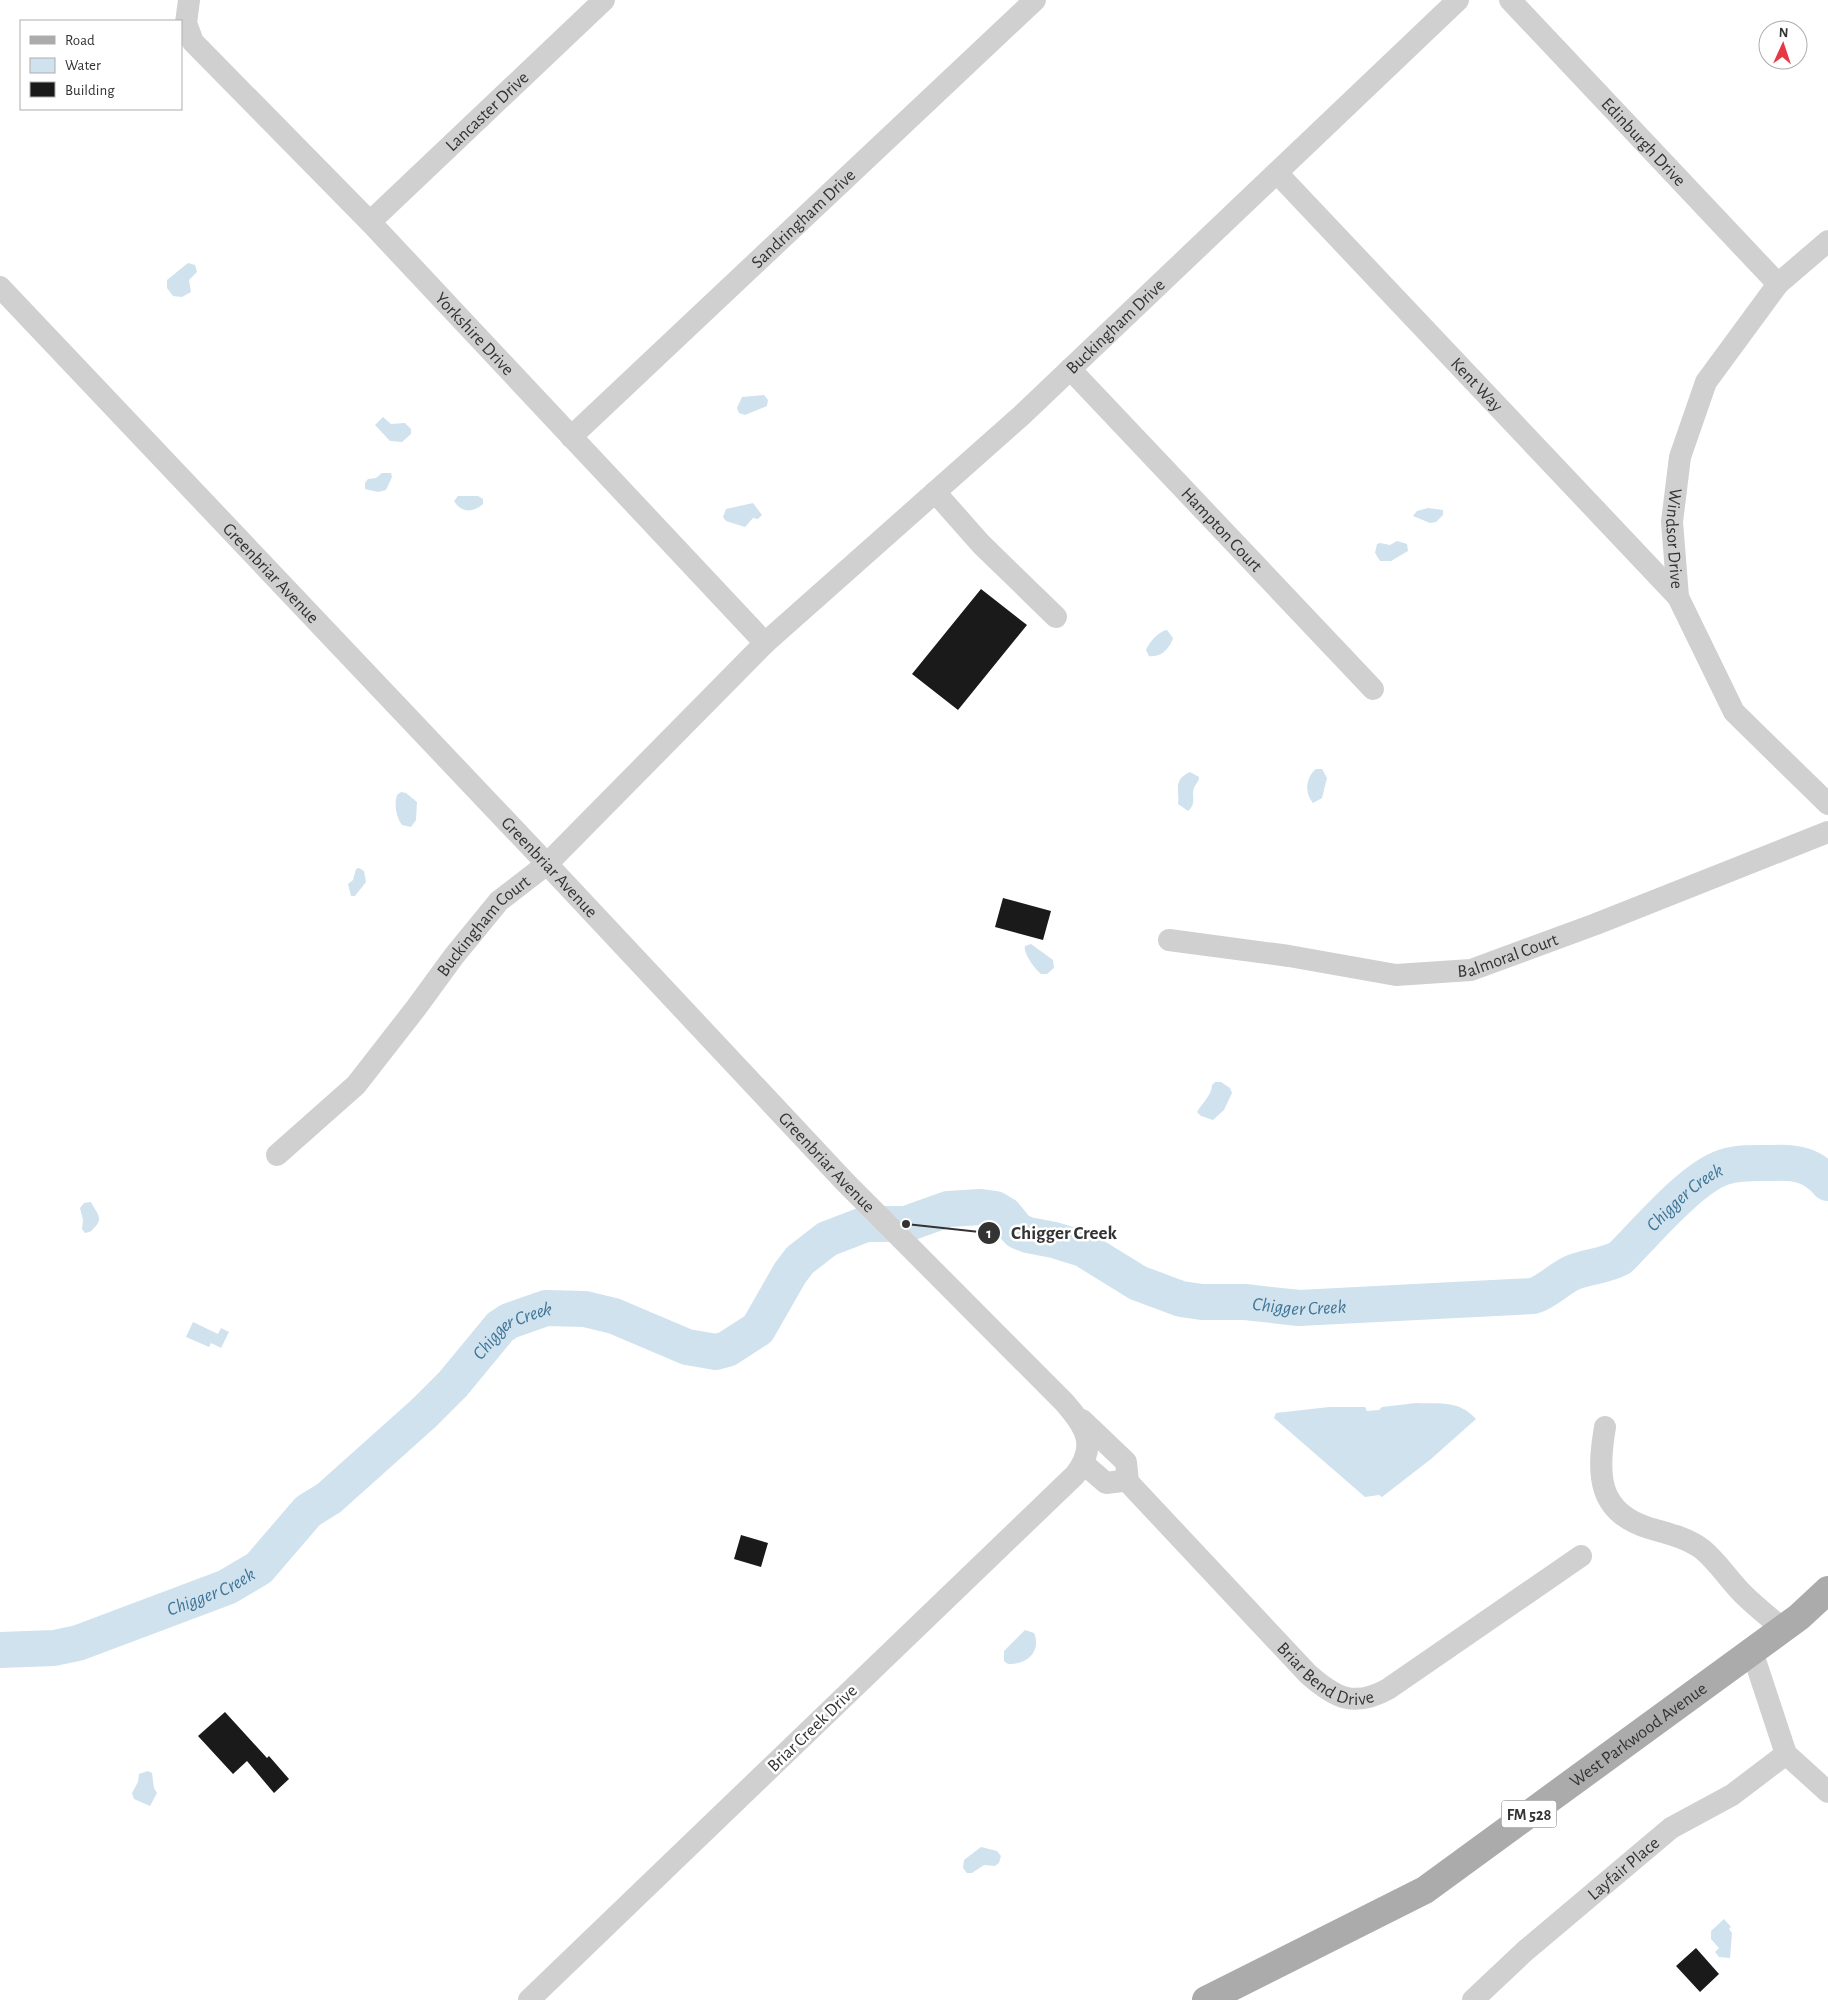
<svg xmlns="http://www.w3.org/2000/svg" width="1828" height="2000" font-family="'Alegreya Sans',sans-serif">
  <rect width="100%" height="100%" fill="#fff"/>
  <!-- water -->
  <path fill="#cfe2ee" d="M188,263L195,265L197,272L189,280L191,292L182,297L173,296L167,288V280Z
    M764,395L768,400L767,406L745,415L739,413L737,408L742,397Z
    M383,417L391,424L405,423L411,429V434L402,442L390,441L375,425Z
    M382,473H391L392,477L386,490L378,492L365,489V483L368,479L376,478Z
    M458,496H478L483,499V504C473,513 461,513 454,501Z
    M753,503L762,515L758,519L753,518L745,527L726,521L723,517L726,509Z
    M1428,508L1443,510V515L1436,522L1430,523L1413,516L1417,511Z
    M1397,541L1407,544L1408,551L1391,561H1380L1375,553L1377,544L1380,543L1390,545Z
    M1167,630L1173,638C1170,648 1161,658 1149,656L1146,650C1149,642 1159,631 1167,630Z
    M1316,769H1322L1327,778L1322,798L1313,803C1304,793 1306,777 1316,769Z
    M1190,772L1199,777C1199,782 1196,783 1194,788C1191,797 1197,803 1188,811L1178,804C1180,791 1172,780 1190,772Z
    M401,792L406,793L417,802L416,820L411,827L402,825C396,817 394,804 397,795Z
    M359,868L364,871L366,882L355,896H351L348,884L353,880L356,869Z
    M1031,944L1053,960L1054,968L1047,974H1041C1035,969 1023,953 1025,946Z
    M1215,1082H1221L1230,1088L1232,1093L1224,1110L1213,1120L1201,1116L1197,1112C1202,1103 1212,1095 1212,1085Z
    M91,1202C96,1212 104,1218 95,1227C91,1231 91,1232 85,1233L82,1229L83,1220L80,1208L84,1203Z
    M193,1322L218,1334L221,1328L229,1332L221,1348L211,1343L209,1347L186,1337Z
    M1416,1403C1440,1404 1459,1400 1476,1419L1431,1459L1382,1497L1379,1495L1365,1497L1274,1418L1276,1413L1329,1407H1365L1367,1411L1379,1410L1382,1407Z
    M1025,1630L1034,1633C1042,1652 1026,1665 1008,1664L1004,1661V1651Z
    M148,1771L152,1773L154,1788L157,1793L150,1806L134,1799L132,1793L138,1782L139,1774Z
    M981,1847L997,1851L1001,1856L999,1863L995,1866L984,1865L972,1873H967L963,1868L964,1860Z
    M1724,1919L1731,1927L1729,1929L1732,1933L1730,1958L1719,1957L1715,1952L1719,1948L1711,1939V1931Z"/>
  <g fill="none" stroke-linecap="round" stroke-linejoin="round">
    <!-- river -->
    <path stroke="#cfe2ee" stroke-width="36" id="s1" d="M0,1650L54,1648L78,1643L227,1587L259,1568L308,1511L329,1498L424,1413L453,1384L500,1327L509,1321L546,1308L585,1309L614,1316L687,1347L716,1352L727,1349L758,1329L790,1273L800,1260L827,1239L866,1224H906L948,1209L981,1207L995,1209L1005,1215L1018,1231L1028,1235L1054,1240L1083,1249L1138,1283L1181,1299L1202,1302H1245L1299,1308L1533,1296C1549,1291 1559,1278 1574,1272C1590,1266 1605,1266 1620,1258C1646,1232 1691,1178 1724,1167C1739,1162 1758,1163 1773,1163C1796,1162 1813,1165 1828,1183"/>
  </g>
  <!-- building -->
  <path fill="#1a1a1a" d="M981,589L1027,625L958,710L912,674Z
    M1003,898L1051,911L1043,940L995,927Z
    M741,1535L768,1543L761,1567L734,1559Z
    M225,1712L267,1758L269,1756L289,1779L274,1793L247,1761L233,1774L198,1736Z
    M1696,1948L1719,1974L1700,1992L1676,1966Z"/>
  <g fill="none" stroke-linecap="round" stroke-linejoin="round">
    <!-- minor -->
    <g stroke="#d0d0d0" stroke-width="22">
      <path id="s2" d="M189,0L186,23L193,42L370,222L765,643"/>
      <path id="s3" d="M1510,0L1778,284"/>
      <path id="s4" d="M1277,173L1678,597"/>
      <path id="s5" d="M370,222L604,0"/>
      <path id="s6" d="M1828,241L1778,284L1706,382L1680,457L1672,522L1678,597L1734,712L1828,804"/>
      <path id="s7" d="M0,287L547,864L846,1183L1064,1402C1086,1427 1098,1446 1075,1475L529,2000"/>
      <path id="s8" d="M1070,369L1373,689"/>
      <path id="s9" d="M571,437L1035,0"/>
      <path d="M935,492L981,544L1056,617"/>
      <path id="s10" d="M1169,940L1289,956L1396,975L1471,970L1596,924L1828,832"/>
      <path id="s11" d="M277,1155L356,1085L416,1008L454,956L499,901L547,864L765,643L1022,415L1458,0"/>
      <path d="M1082,1420L1126,1462L1128,1482"/>
      <path d="M1605,1427C1597,1474 1597,1512 1649,1528C1667,1533 1687,1538 1702,1549C1718,1562 1728,1579 1743,1594C1755,1606 1769,1617 1783,1629"/>
      <path id="s12" d="M1084,1464L1106,1483L1122,1481L1128,1482L1308,1674C1335,1698 1354,1708 1388,1689L1581,1556"/>
      <path d="M1752,1651L1786,1754L1828,1792"/>
      <path id="s13" d="M1473,2000L1525,1951L1671,1828L1732,1795L1786,1754"/>
    </g>
    <!-- major -->
    <path stroke="#ababab" stroke-width="28" id="s14" d="M1206,2000L1425,1890L1799,1617L1828,1590"/>
  </g>
  <g text-anchor="middle" stroke-width="5" stroke-linejoin="round" paint-order="stroke">
    <!-- shield labels -->
    <rect fill="#fff" stroke="#707070" stroke-width="1" x="1501.5" y="1800.5" width="55" height="27" rx="4"/>
    <g font-size="16" font-weight="bold" fill="#333">
      <text x="1529" y="1820">FM 528</text>
    </g>
    <!-- street labels -->
    <g font-size="18" fill="#333" stroke="#fff">
      <text dy="6" stroke="none"><textPath href="#s5" startOffset="161">Lancaster Drive</textPath></text>
      <text dy="6" stroke="none"><textPath href="#s3" startOffset="195">Edinburgh Drive</textPath></text>
      <text dy="6" stroke="none"><textPath href="#s9" startOffset="319">Sandringham Drive</textPath></text>
      <text dy="6" stroke="none"><textPath href="#s11" startOffset="1182">Buckingham Drive</textPath></text>
      <text dy="6" stroke="none"><textPath href="#s2" startOffset="449">Yorkshire Drive</textPath></text>
      <text dy="6" stroke="none"><textPath href="#s4" startOffset="291">Kent Way</textPath></text>
      <text dy="6" stroke="none"><textPath href="#s8" startOffset="221">Hampton Court</textPath></text>
      <text dy="6" stroke="none"><textPath href="#s6" startOffset="349">Windsor Drive</textPath></text>
      <text dy="6" stroke="none"><textPath href="#s7" startOffset="394">Greenbriar Avenue</textPath></text>
      <text dy="6" stroke="none"><textPath href="#s7" startOffset="799">Greenbriar Avenue</textPath></text>
      <text dy="6" stroke="none"><textPath href="#s11" startOffset="310">Buckingham Court</textPath></text>
      <text dy="6" stroke="none"><textPath href="#s10" startOffset="344">Balmoral Court</textPath></text>
      <text dy="6" stroke="none"><textPath href="#s7" startOffset="1204">Greenbriar Avenue</textPath></text>
      <text dy="6" stroke="none"><textPath href="#s12" startOffset="331">Briar Bend Drive</textPath></text>
      <text transform="translate(812 1728) rotate(-44)" y="6">Briar Creek Drive</text>
      <text dy="6" stroke="none"><textPath href="#s14" startOffset="509">West Parkwood Avenue</textPath></text>
      <text dy="6" stroke="none"><textPath href="#s13" startOffset="200">Layfair Place</textPath></text>
    </g>
    <!-- water labels -->
    <g font-size="19" font-style="italic" fill="#3f7597" stroke="#fff">
      <text dy="7" stroke="none"><textPath href="#s1" startOffset="1930">Chigger Creek</textPath></text>
      <text dy="7" stroke="none"><textPath href="#s1" startOffset="1511">Chigger Creek</textPath></text>
      <text dy="7" stroke="none"><textPath href="#s1" startOffset="626">Chigger Creek</textPath></text>
      <text dy="7" stroke="none"><textPath href="#s1" startOffset="221">Chigger Creek</textPath></text>
    </g>
  </g>
  <!-- callouts -->
  <path fill="none" stroke="#333" stroke-width="2" d="M906 1224L989 1233"/>
  <g fill="#333" stroke="#fff" stroke-width="2">
    <circle cx="906" cy="1224" r="5"/>
    <circle cx="989" cy="1233" r="12"/>
  </g>
  <g font-size="15" text-anchor="middle" font-weight="bold" fill="#fff">
    <text x="989" y="1238">1</text>
  </g>
  <g font-size="19" text-anchor="middle" font-weight="bold" fill="#333" stroke="#fff" stroke-width="5" stroke-linejoin="round" paint-order="stroke">
    <text x="1064" y="1239">Chigger Creek</text>
  </g>
  <!-- legend -->
  <rect x="20" y="20" width="162" height="90" fill="#ffffff" stroke="#adadad"/>
  <rect x="30" y="36" width="25" height="8" fill="#ababab" stroke="#adadad"/>
  <text x="65" y="45" font-size="15" fill="#333333">Road</text>
  <rect x="30" y="58" width="25" height="15" fill="#cfe2ee" stroke="#adadad"/>
  <text x="65" y="70" font-size="15" fill="#333333">Water</text>
  <rect x="30" y="82" width="25" height="15" fill="#1a1a1a" stroke="#adadad"/>
  <text x="65" y="95" font-size="15" fill="#333333">Building</text>
  <!-- north arrow -->
  <g transform="translate(1783 45) rotate(3)"><circle r="24" fill="#ffffff" stroke="#adadad"/>
  <path d="M0-4L9 19L0 12L-9 19Z" fill="#e63946"/>
  <text y="-8" font-size="14" font-weight="bold" text-anchor="middle" fill="#333333">N</text>
  </g>
</svg>
